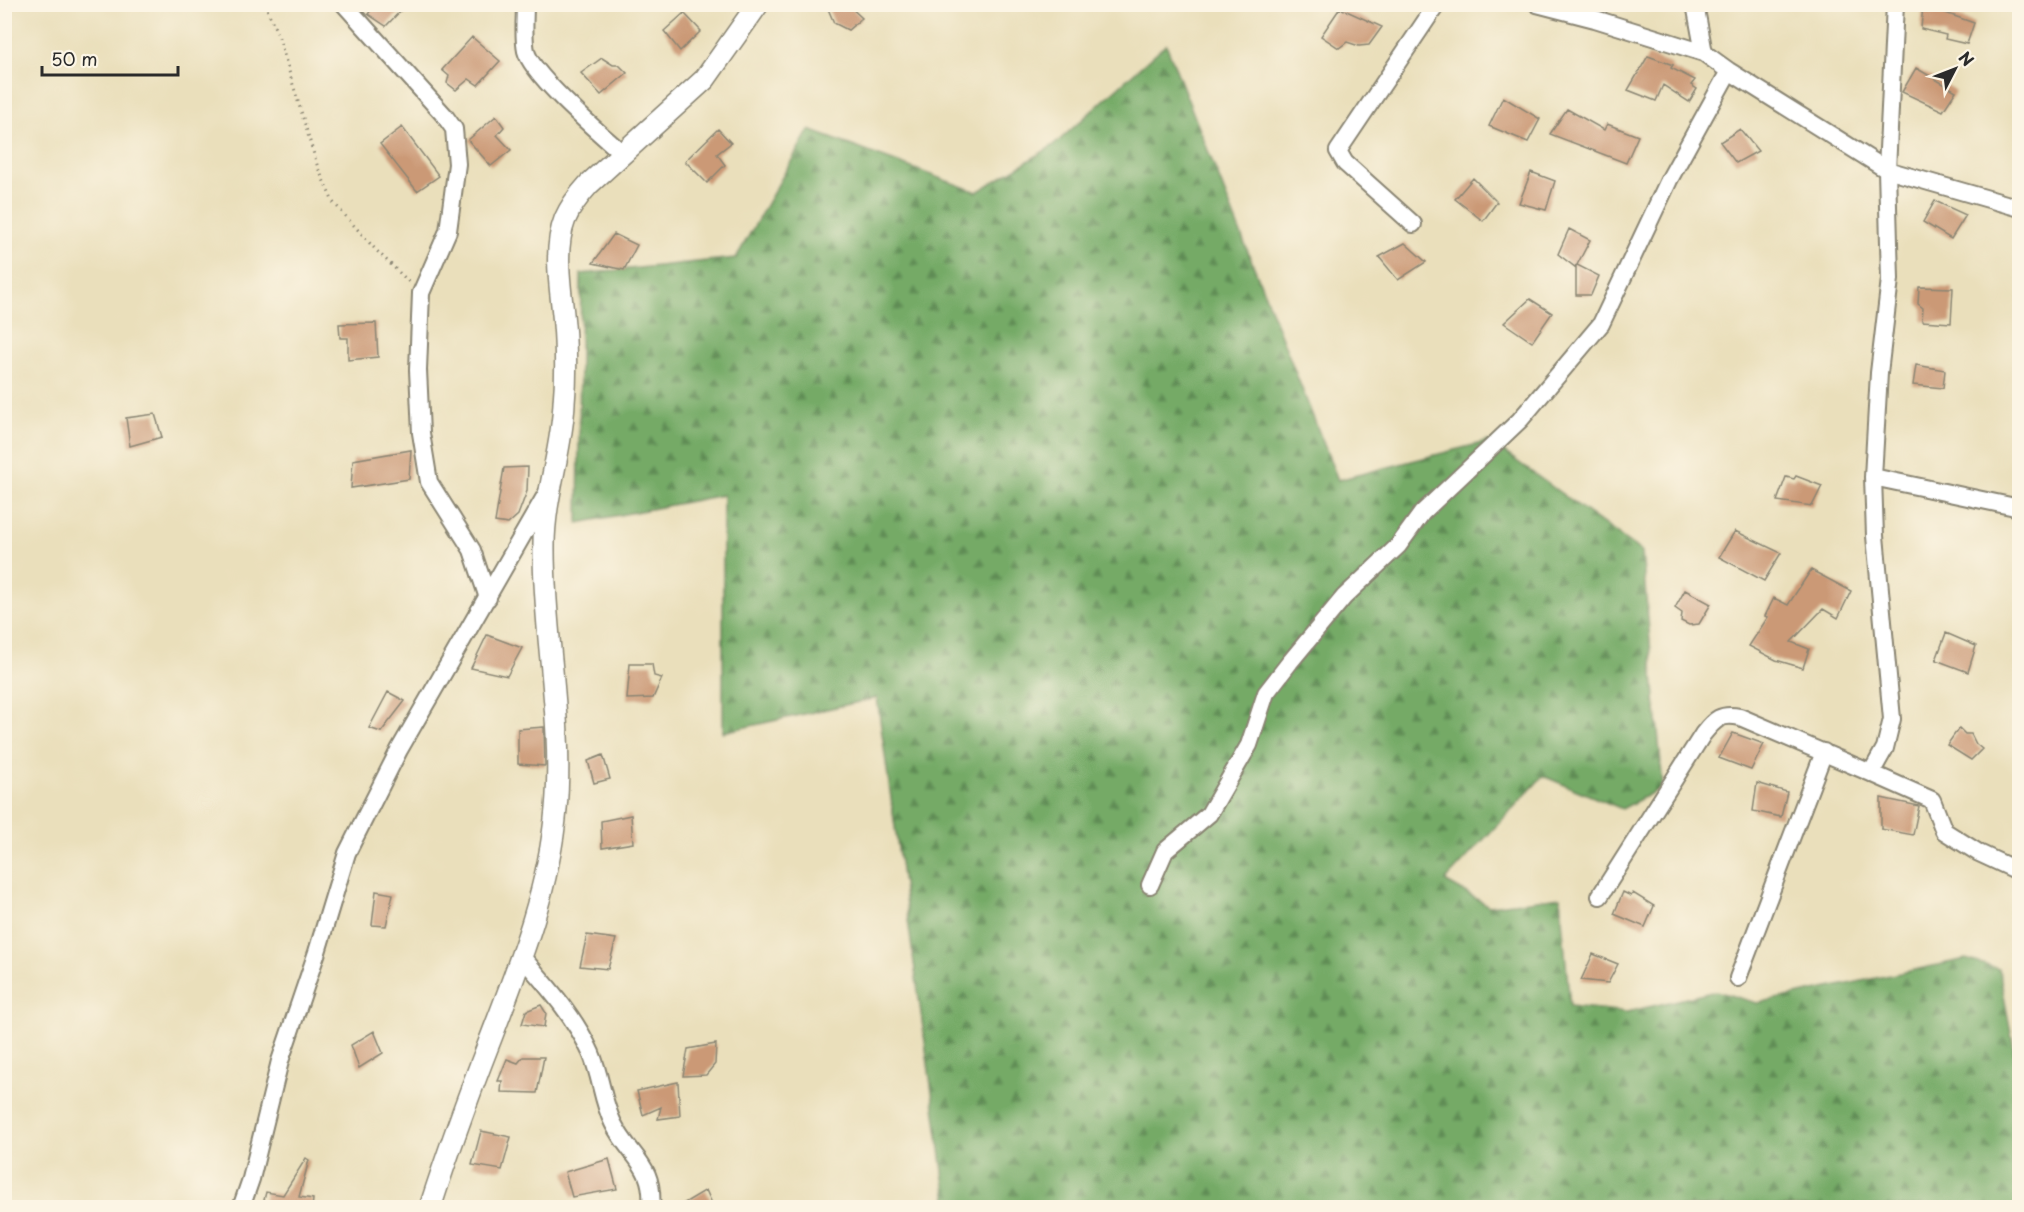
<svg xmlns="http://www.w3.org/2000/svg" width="2024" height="1212" font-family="'Playpen Sans',sans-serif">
  <defs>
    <pattern id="forest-firs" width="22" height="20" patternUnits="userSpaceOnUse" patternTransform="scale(1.5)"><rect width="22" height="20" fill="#74aa66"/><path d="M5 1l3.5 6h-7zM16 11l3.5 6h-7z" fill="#5f8b54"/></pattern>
  </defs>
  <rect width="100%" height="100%" fill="#fcf5e5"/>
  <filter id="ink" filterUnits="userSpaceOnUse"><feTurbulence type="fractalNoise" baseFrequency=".0167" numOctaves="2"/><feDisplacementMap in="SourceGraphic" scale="12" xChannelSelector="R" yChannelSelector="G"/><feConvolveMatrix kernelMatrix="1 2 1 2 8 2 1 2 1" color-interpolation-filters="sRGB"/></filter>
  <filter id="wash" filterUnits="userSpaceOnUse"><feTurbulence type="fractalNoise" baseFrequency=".008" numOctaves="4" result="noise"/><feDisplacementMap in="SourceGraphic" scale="24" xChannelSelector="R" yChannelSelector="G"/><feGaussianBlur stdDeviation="1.35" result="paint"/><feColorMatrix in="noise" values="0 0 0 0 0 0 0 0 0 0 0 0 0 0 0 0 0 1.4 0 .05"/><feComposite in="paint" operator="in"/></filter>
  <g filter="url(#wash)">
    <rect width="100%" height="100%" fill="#eadfbb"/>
    <!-- forest -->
    <path fill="url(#forest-firs)" stroke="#506a48" stroke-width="1.5" d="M1166,44L1338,480L1489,441L1642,552L1663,787L1622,809L1543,776L1445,881L1489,906L1560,897L1570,1006L1627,1012L1716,991L1757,1003L1966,959L1999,969L2019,1076V1207H948L877,698L723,732V495L578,523L581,274L736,258L809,130L977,192L1054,145Z"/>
    <g id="blocks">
      <!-- building -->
      <path fill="#cb9976" d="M376,4H407L386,26L368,14Z
        M826,4H847L862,18L848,30L834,23Z
        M1923,5L1974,23L1967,44L1945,39L1946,35L1921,29Z
        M1340,8L1382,27L1369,45L1359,46L1347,42L1339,48L1321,36Z
        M684,13L701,31L680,51L664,31Z
        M472,37L500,61L478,85L469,79L456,90L447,83L449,76L442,70Z
        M1648,56L1673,65L1671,68L1695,80L1691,85L1697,89L1689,102L1663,85L1656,101L1628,90Z
        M602,58L613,65H619L627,73L601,95L581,73Z
        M1916,68L1956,91L1943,111L1902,92Z
        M1503,97L1540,119L1528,142L1489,126Z
        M1567,109L1604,130L1607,124L1638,136L1626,163L1550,134Z
        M496,116L504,127L497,135L511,150L491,166L468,140Z
        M402,127L439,176L417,191L380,144Z
        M718,129L731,143L717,154L725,165L707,183L685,161Z
        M1740,129L1758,151L1736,163L1720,142Z
        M1531,172L1555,181L1546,210L1519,203Z
        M1473,178L1497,202L1483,221L1455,199Z
        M1935,201L1966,215L1951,239L1923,222Z
        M1569,229L1590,240L1577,265L1599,276L1591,295H1576V265L1575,267L1558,254Z
        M614,234L637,245L624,270L593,263Z
        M1405,243L1426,262L1398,280L1379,257Z
        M1919,287L1953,288L1951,323L1922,321L1923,308L1918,304Z
        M1530,299L1552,313L1532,342L1504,323Z
        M376,323L378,357L348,360V338H340L339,324Z
        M1916,365L1945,370L1943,388L1913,385Z
        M155,414L162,437L130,446L126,418Z
        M411,450L409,479L351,488L353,460Z
        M528,467L527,491L518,515L508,524L495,522L504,468Z
        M1796,476L1822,486L1812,506L1777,501L1786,477L1794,479Z
        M1735,531L1781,553L1764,581L1719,557Z
        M1811,570L1851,591L1838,618L1823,609L1791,642L1809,649L1803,668L1776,660L1749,646L1768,617L1765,616L1774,598L1788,605Z
        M1685,590L1711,604L1699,624L1689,625L1681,621L1682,613L1675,608Z
        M1946,633L1976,646L1968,672L1936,660Z
        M487,635L522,648L507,676L471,668Z
        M630,664H652L654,676L662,678L653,698L627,699Z
        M388,692L405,701L381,732L369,728Z
        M544,727L545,766L518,764V729Z
        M1959,728L1965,734H1971L1976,744L1982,749L1971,760L1947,745Z
        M1733,733L1764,744L1751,770L1719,758Z
        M603,755L610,779L594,783L588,761Z
        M1757,783L1787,792L1781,817L1753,811Z
        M1881,798L1919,806L1913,835L1881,829Z
        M631,815L633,843L602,848L601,821Z
        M376,891L393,894L386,926L372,925Z
        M1623,892L1631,896L1633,893L1654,906L1645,927L1614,914Z
        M587,935L616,939L608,969L580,966Z
        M1593,954L1618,964L1608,983L1581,980Z
        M541,1005L546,1013L544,1027L522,1024L526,1011Z
        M374,1031L383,1053L359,1068L351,1045Z
        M716,1044L715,1064L706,1075L683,1076L688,1049Z
        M523,1057H544L537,1093L501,1092L502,1081H498L507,1059L518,1063Z
        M678,1082L680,1116L658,1119L661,1107L643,1115L637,1091Z
        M481,1131L511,1137L502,1170L472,1165Z
        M306,1158L309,1160L299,1197L313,1199L312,1208H262L266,1192L283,1195Z
        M609,1159L617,1189L572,1197L565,1172Z
        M706,1190L714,1208H676Z"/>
    </g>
  </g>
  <g filter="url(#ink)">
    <use href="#blocks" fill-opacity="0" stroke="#8a8573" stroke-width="1.5"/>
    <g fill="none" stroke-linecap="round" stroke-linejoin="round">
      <!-- minor casing -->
      <g stroke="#8a8573" stroke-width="20">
        <path id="minor" d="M344,4L444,115L454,129L457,164L448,231L421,293L418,370L421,433L429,482L472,550L488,598
          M525,4C525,19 523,36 526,51C532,76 602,135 623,154
          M1537,4L1595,19L1704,53L1729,71L1887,170L2020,208
          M1695,4L1704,53
          M1413,224L1345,163L1338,151L1437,4
          M1873,477L2020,508
          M1871,773L1932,800L1944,831L1979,853L2020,872
          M1150,885L1165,851L1209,814L1249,745L1266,693L1290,662L1344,597L1398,546L1422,513L1520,420L1601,324L1669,180L1729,71
          M1600,896L1703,734C1715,719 1721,713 1740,717L1871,773L1885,748L1892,719L1875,536L1873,477L1879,373L1890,279L1887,170L1895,4
          M522,957C548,987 575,1017 591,1053C601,1076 602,1101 613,1123C630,1158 655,1164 651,1208
          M1738,978L1824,752
          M241,1208L251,1179L280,1061L317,952L347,853L399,750L547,493"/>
      </g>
      <!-- tertiary casing -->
      <g stroke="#8a8573" stroke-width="24">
        <path id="tertiary" d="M430,1208C448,1152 468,1097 489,1043C518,967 549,891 556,809C564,721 543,633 544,545C544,496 562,452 564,403C566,382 566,361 565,340C564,302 551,255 565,219C571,205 579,195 589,184L705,79L758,4"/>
      </g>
      <!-- path -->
      <path stroke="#8a8573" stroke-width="3" stroke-dasharray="1.5 4.5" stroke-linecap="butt" d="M265,4L279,38L318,168L333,202L375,249L409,282"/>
      <!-- minor -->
      <use href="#minor" stroke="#fff" stroke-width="16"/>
      <!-- tertiary -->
      <use href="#tertiary" stroke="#fff" stroke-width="21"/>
    </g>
  </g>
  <!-- margin -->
  <rect width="2024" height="1212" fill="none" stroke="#fcf5e5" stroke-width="24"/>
  <!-- north arrow -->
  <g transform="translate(1955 69) rotate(48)" stroke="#fcf5e5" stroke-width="4.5" paint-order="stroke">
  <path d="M0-4.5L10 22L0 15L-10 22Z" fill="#2b2b2b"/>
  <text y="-9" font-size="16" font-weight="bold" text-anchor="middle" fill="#2b2b2b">N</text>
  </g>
  <!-- scale -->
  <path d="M42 66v9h136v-9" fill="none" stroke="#2b2b2b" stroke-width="3"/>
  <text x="51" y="66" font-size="18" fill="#2b2b2b" stroke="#fcf5e5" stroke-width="4.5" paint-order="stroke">50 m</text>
</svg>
